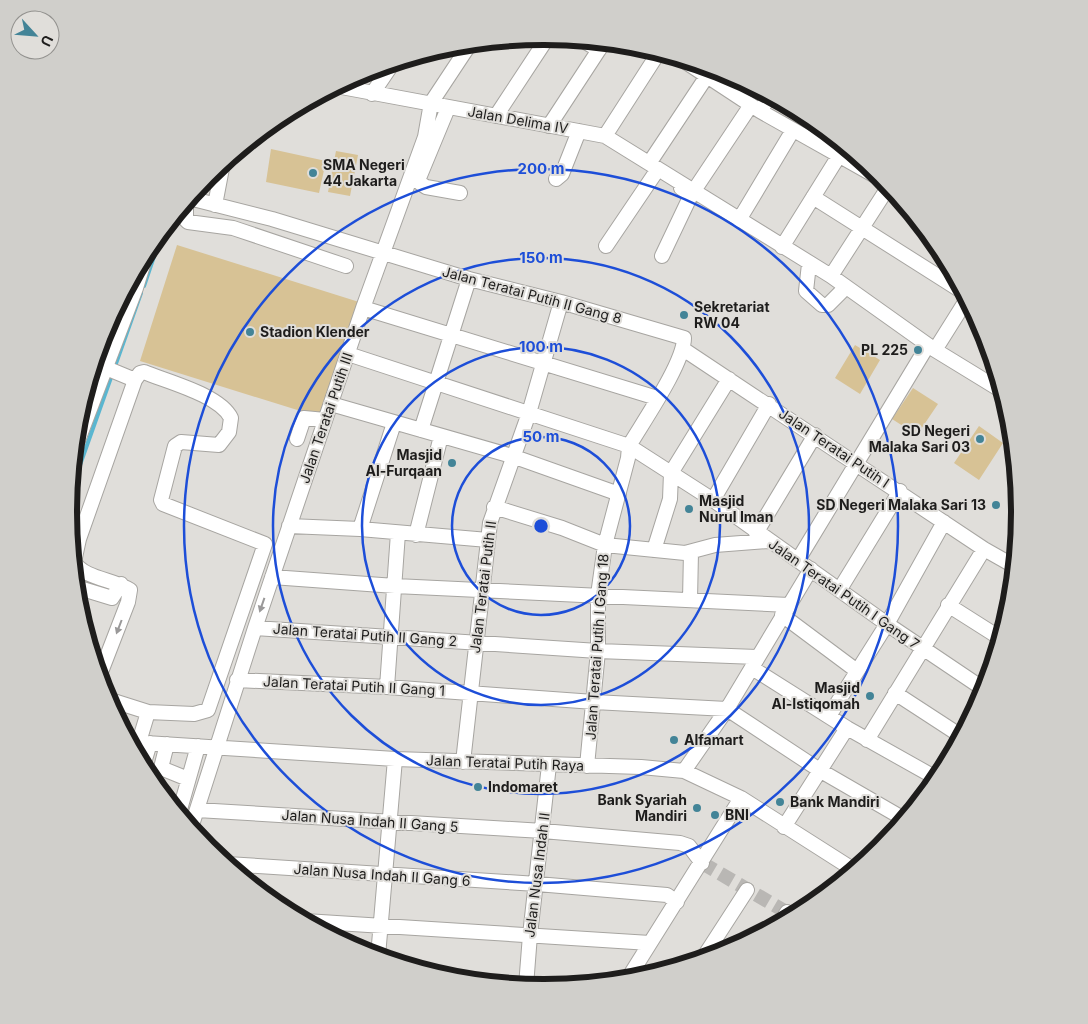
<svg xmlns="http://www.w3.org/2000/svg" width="1088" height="1024" font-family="Inter,sans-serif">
  <rect width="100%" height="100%" fill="#e0deda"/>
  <!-- green -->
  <path fill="#d7c295" d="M271,149L326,161L319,193L266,182Z
    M336,151L358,155L350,196L328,192Z
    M177,245L359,302L323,418L140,361Z
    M855,345L880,360L860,394L835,378Z
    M913,388L938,404L917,435L892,419Z
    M979,426L1003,443L979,480L954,463Z"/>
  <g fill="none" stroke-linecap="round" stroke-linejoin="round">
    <!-- stream -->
    <path stroke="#5ab6d0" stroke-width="4" d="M144,286L163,230
      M70,493L141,293"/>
    <!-- minor-tunnel -->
    <path stroke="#b9b7b4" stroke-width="14" stroke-dasharray="14 7" stroke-linecap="butt" d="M702,863L793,916"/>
    <!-- minor casing -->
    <g stroke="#a7a5a1" stroke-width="16">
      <path id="minor" d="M582,40L599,50
        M681,59L760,111L886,182
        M336,86L605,136L831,276L935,350L1002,391
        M372,94L393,63
        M448,108L419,178L420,183L426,187L460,193
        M760,111L770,96
        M496,116L548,37
        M549,126L604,42
        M605,136L659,52
        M650,162L707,76
        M556,179L562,174L579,131
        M693,192L751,105
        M813,197L963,292
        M189,198L272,219L469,279L561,302L684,338C684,363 643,422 629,446L628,458L605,545L598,595V651L587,766
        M186,201V220L188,222L233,228L346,266
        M215,205L223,163
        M739,220L793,130
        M606,246L656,172
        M782,247L845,146
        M662,256L691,195L681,188
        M809,264L806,291L822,305H828L846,287
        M831,276L889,186
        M363,308L657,398
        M683,349L984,549L1014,566
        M935,350L967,299
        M348,354L629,446L713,500L887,624L985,690
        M94,363L135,380L79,539L74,562C85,579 113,579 130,590L128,602L99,677
        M135,380L140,373L144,372C168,382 220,395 231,418L229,432L219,445L181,442L175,446L161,500L163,504L265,544L208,710L194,714L148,712L139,742
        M331,404L512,456L619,494
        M421,430L469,279
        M297,439L304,418L325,420
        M74,451L136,288L148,249
        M713,500L769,404
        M494,507L562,528L605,545L685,553L715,545L768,541
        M289,526L360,529L488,540
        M360,529L394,423
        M756,533L815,435
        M416,535L441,436
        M654,550L670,499L671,473L729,379
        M798,560L928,345
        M272,577L395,586L789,605
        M76,587L112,598L121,584
        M840,589L900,491
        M690,600L691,552
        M948,605L1000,638
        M782,615L857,671
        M255,628L598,651L757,657
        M752,668L847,728L936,778
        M237,680L387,687L594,702L727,709L821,771L904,819
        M387,687L398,533
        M895,693L961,736
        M107,699L148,712
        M829,716L887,624L944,522
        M867,740L984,549
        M130,742L395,759L641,767L684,771L741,798L854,870
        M167,744L161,768L188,779
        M463,762L490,523L529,413L561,302
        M143,766L150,743
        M684,771L727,709L811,569
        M924,796L947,763
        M197,810L543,831L680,843L689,846L702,863
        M179,813L198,746
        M784,827L847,728
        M191,828L255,628L363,308L425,137L431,103L470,44
        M227,864L537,884L667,895L677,902
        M305,921L650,943
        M781,922L787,912
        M378,956L395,759
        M703,958L747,890
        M627,980L741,798
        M526,986L530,935L549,765"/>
    </g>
    <!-- minor -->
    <use href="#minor" stroke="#fff" stroke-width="14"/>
  </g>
  <!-- one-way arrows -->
  <defs><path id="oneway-solid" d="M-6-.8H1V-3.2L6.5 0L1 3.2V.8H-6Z" transform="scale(1.25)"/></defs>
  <g fill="#9a9999">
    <use href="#oneway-solid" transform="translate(262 605) rotate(109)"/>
    <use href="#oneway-solid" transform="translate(119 627) rotate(111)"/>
  </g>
  <!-- distance rings -->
  <g fill="none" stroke="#1d4ed8" stroke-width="2.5">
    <circle cx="541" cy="526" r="89"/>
    <circle cx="541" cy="526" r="179"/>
    <circle cx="541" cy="526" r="268"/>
    <circle cx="541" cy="526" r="357"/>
  </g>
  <!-- markers -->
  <g fill="#438497" stroke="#e0deda" stroke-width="2">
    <circle cx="313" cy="173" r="5"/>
    <circle cx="684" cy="315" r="5"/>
    <circle cx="250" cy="332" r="5"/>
    <circle cx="918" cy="350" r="5"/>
    <circle cx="980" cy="439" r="5"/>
    <circle cx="452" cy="463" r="5"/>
    <circle cx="996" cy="505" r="5"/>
    <circle cx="689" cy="509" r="5"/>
    <circle cx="870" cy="696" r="5"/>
    <circle cx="674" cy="740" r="5"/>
    <circle cx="478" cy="787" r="5"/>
    <circle cx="780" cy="802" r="5"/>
    <circle cx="697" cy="808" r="5"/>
    <circle cx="715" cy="815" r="5"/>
  </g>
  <g text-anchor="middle" stroke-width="4" stroke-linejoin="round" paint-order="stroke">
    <!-- street labels -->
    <g font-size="14" fill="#1e1d1c" stroke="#e0deda">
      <text transform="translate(518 120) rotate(10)" y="5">Jalan Delima IV</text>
      <text transform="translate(532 295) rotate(15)" y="5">Jalan Teratai Putih II Gang 8</text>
      <text transform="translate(326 418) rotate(-71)" y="5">Jalan Teratai Putih III</text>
      <text transform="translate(834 448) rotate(34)" y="5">Jalan Teratai Putih I</text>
      <text transform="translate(483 587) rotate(-83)" y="5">Jalan Teratai Putih II</text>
      <text transform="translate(844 594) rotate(35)" y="5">Jalan Teratai Putih I Gang 7</text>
      <text transform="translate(365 635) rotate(4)" y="5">Jalan Teratai Putih II Gang 2</text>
      <text transform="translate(597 647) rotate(-86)" y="5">Jalan Teratai Putih I Gang 18</text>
      <text transform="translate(354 686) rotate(3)" y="5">Jalan Teratai Putih II Gang 1</text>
      <text transform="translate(505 763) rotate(2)" y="5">Jalan Teratai Putih Raya</text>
      <text transform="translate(370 821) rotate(4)" y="5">Jalan Nusa Indah II Gang 5</text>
      <text transform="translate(382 875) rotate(4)" y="5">Jalan Nusa Indah II Gang 6</text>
      <text transform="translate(537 875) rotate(-83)" y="5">Jalan Nusa Indah II</text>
    </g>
    <!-- poi labels -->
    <g font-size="14" font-weight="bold" fill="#1e1d1c" stroke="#e0deda" text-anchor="start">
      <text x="323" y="170">SMA Negeri<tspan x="323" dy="16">44 Jakarta</tspan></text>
      <text x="694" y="312">Sekretariat<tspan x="694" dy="16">RW 04</tspan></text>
      <text x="260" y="337">Stadion Klender</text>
      <text x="908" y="355" text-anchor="end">PL 225</text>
      <text x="970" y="436" text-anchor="end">SD Negeri<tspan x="970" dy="16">Malaka Sari 03</tspan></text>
      <text x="442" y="460" text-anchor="end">Masjid<tspan x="442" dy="16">Al-Furqaan</tspan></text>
      <text x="699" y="506">Masjid<tspan x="699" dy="16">Nurul Iman</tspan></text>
      <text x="986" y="510" text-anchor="end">SD Negeri Malaka Sari 13</text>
      <text x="860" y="693" text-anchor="end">Masjid<tspan x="860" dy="16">Al-Istiqomah</tspan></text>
      <text x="684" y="745">Alfamart</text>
      <text x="488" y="792">Indomaret</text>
      <text x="687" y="805" text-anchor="end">Bank Syariah<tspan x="687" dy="16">Mandiri</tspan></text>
      <text x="790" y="807">Bank Mandiri</text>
      <text x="725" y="820">BNI</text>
    </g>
  </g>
  <!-- crop -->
  <path d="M0 0H1088V1024H0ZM77 512a467 467 0 1 1 934 0a467 467 0 1 1-934 0Z" fill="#d0cfcb" fill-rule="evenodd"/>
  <path fill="none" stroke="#1e1d1c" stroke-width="6" d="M77 512a467 467 0 1 1 934 0a467 467 0 1 1-934 0Z"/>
  <circle cx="541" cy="526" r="8" fill="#1d4ed8" stroke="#e0deda" stroke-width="2.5"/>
  <g font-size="15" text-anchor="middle" font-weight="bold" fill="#1d4ed8" stroke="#e0deda" stroke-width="4" stroke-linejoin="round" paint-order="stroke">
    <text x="541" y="174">200 m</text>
    <text x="541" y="263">150 m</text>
    <text x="541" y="352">100 m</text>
    <text x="541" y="442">50 m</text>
  </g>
  <!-- north arrow -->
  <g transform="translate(35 35) rotate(116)"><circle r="24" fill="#e0deda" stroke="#92918e"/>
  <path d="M0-4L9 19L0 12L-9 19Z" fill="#438497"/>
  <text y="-8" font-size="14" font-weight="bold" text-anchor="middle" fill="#1e1d1c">U</text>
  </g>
</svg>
